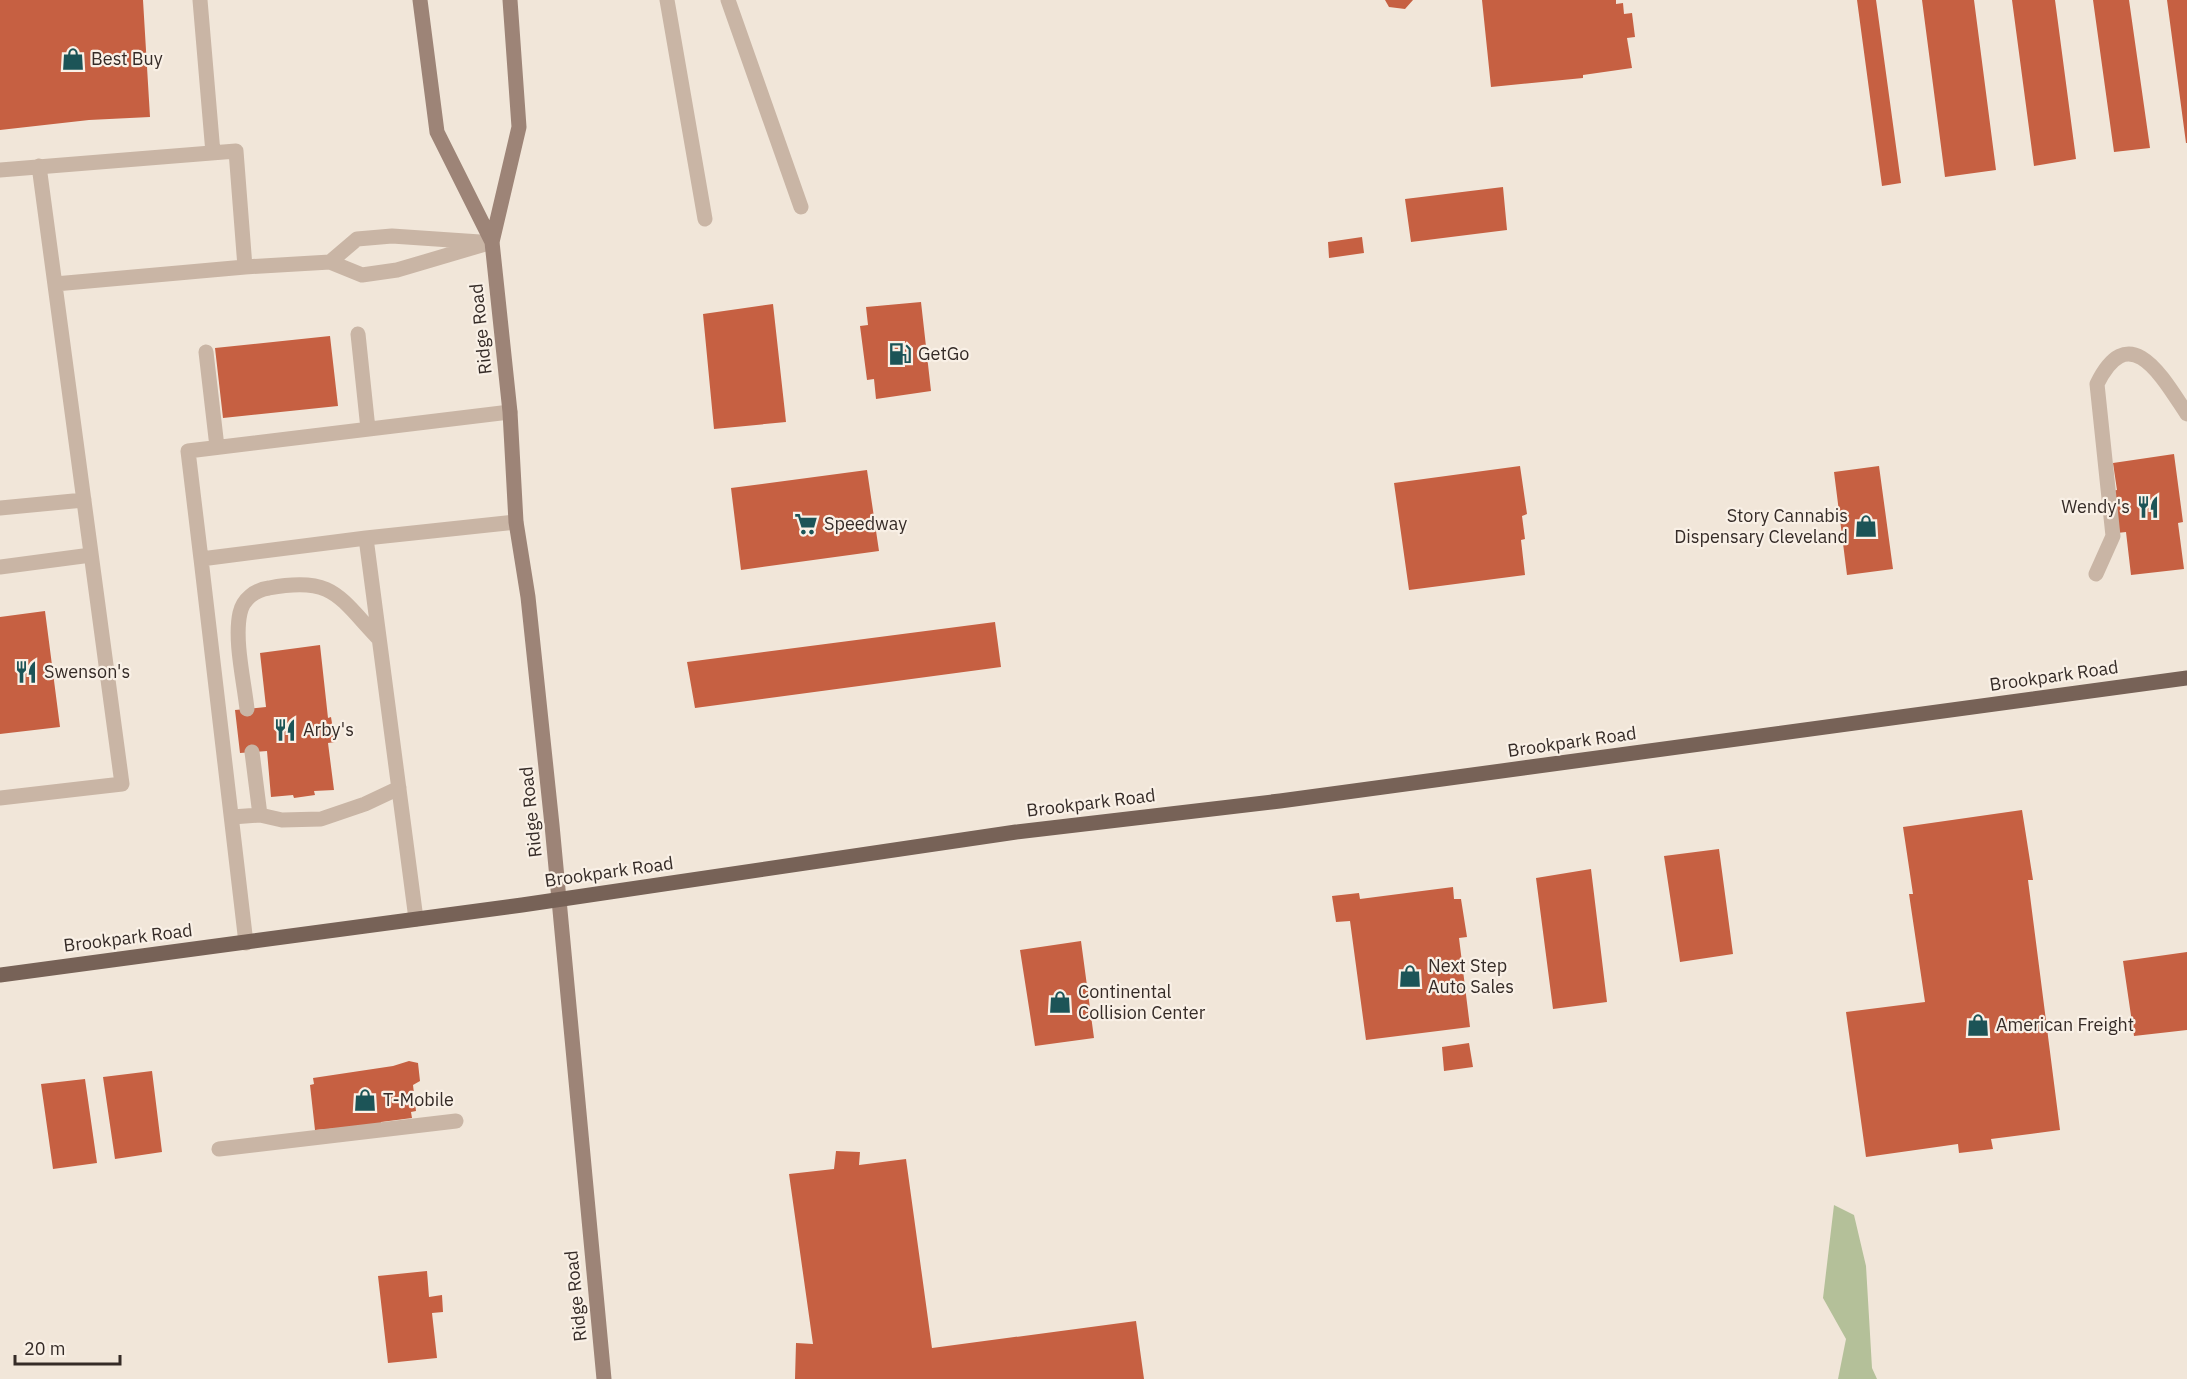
<svg xmlns="http://www.w3.org/2000/svg" width="2187" height="1379" font-family="'IBM Plex Sans',sans-serif">
  <rect width="100%" height="100%" fill="#f1e6d9"/>
  <!-- green -->
  <path fill="#b4c099" d="M1834,1205L1854,1215L1866,1266L1872,1368L1877,1379H1838L1846,1339L1823,1298Z"/>
  <!-- building -->
  <path fill="#c66042" d="M0,0H143L150,117L89,120L0,130Z
    M1385,0H1413L1405,9L1389,7Z
    M1482,0H1616V4L1623,3L1624,14L1632,13L1635,37L1627,38L1632,68L1583,75V78L1491,87Z
    M1857,0H1876L1901,183L1882,186Z
    M1922,0H1974L1996,170L1945,177Z
    M2012,0H2055L2076,159L2034,166Z
    M2093,0H2129L2150,148L2114,152Z
    M2167,0H2187V143H2186Z
    M1503,187L1507,230L1411,242L1405,199Z
    M1362,237L1364,253L1329,258L1328,242Z
    M921,302L931,391L876,399L874,379L867,380L860,326L868,325L866,307Z
    M773,304L786,422L714,429L703,314Z
    M330,336L338,406L223,418L215,348Z
    M2174,454L2183,522L2178,523L2184,569L2131,575L2126,532L2117,533L2112,491L2117,490L2113,463Z
    M1520,466L1527,514L1522,516L1525,539L1521,540L1525,575L1409,590L1394,483Z
    M1879,466L1893,569L1847,575L1834,472Z
    M867,470L879,551L741,570L731,488Z
    M45,611L60,727L0,734V617Z
    M995,622L1001,667L695,708L687,662Z
    M320,645L328,718L331,717L335,742L328,743L334,790L314,791L315,795L294,798L293,795L271,797L267,751L240,753L235,710L266,707L260,653Z
    M2022,810L2033,880H2028L2060,1130L1991,1139L1993,1149L1959,1153L1958,1144L1866,1157L1846,1012L1925,1002L1909,894H1913L1903,827Z
    M1719,849L1733,954L1680,962L1664,856Z
    M1591,869L1607,1002L1553,1009L1536,878Z
    M1453,887L1454,899H1461L1467,937L1459,938L1470,1027L1366,1040L1350,921L1336,922L1332,896L1359,893L1360,899Z
    M1081,941L1094,1038L1035,1046L1020,950Z
    M2187,952V1030L2134,1036L2123,961Z
    M1469,1043L1473,1067L1444,1071L1442,1047Z
    M409,1061L418,1063L420,1081L413,1085L416,1111L411,1112L412,1118L381,1122V1125L315,1130L310,1085L314,1084L313,1078L393,1066Z
    M152,1071L162,1152L115,1159L103,1077Z
    M85,1079L97,1163L53,1169L41,1084Z
    M836,1151L860,1152L859,1165L906,1159L932,1348L1136,1321L1144,1379H795L796,1343L813,1344L789,1174L834,1169Z
    M427,1271L429,1297L442,1295L443,1312L432,1313L437,1358L388,1363L378,1276Z"/>
  <g fill="none" stroke-linecap="round" stroke-linejoin="round">
    <!-- lane -->
    <path stroke="#c9b5a5" stroke-width="15" d="M200,0L213,153
      M667,0L705,219
      M728,0L801,207
      M0,170L236,151L245,267L330,262L362,275L397,270L492,242
      M330,262L357,239L392,236L480,242
      M55,284L245,267
      M358,334L368,429
      M206,352L217,447
      M0,508L84,500
      M366,538L516,522
      M201,559L188,451L510,412
      M0,567L91,555
      M2096,574L2113,536L2097,384C2130,316 2164,380 2187,414
      M247,709C244,681 234,640 240,613C243,599 255,590 269,588C333,576 338,596 379,639
      M252,752L260,815
      M0,798L122,784L39,166
      M232,817L260,815L282,820L321,819L365,804L399,788
      M246,943L201,559L366,538L416,919
      M219,1149L456,1121"/>
    <!-- secondary -->
    <path stroke="#9d8477" stroke-width="15" d="M420,0L437,132L492,242
      M510,0L519,127L492,242L510,412L516,522L528,597L552,825L604,1379"/>
    <!-- primary -->
    <path stroke="#776257" stroke-width="15" d="M0,975L522,905L1016,832L1280,801L2187,678"/>
  </g>
  <!-- icons -->
  <defs>
    <g id="shop-bare" transform="scale(1.8)"><path d="M-5-2.5h2.3a2.7 3.5 0 0 1 5.4 0H5L5.5 6h-11ZM-1.5-2.5h3a1.5 2.3 0 0 0-3 0Z" fill="#1c5457" stroke="#f9f0e6" stroke-width="2.5" paint-order="stroke"/></g>
    <g id="fuel-bare" transform="scale(1.8)"><path d="M-5.5-6h7V0h2V4h1.3V-2.5L3-4.5l.8-.8L6-3V5H2.5V1h-1V6h-7ZM-4.2-4.7v3.2H.2V-4.7Z" fill="#1c5457" stroke="#f9f0e6" stroke-width="2.5" paint-order="stroke"/></g>
    <g id="restaurant-bare" transform="scale(1.8)"><path d="M-5-6h1v4h1v-4h1v4h1v-4h1v5L-1.5 .5V6h-2V.5L-5-1ZM5-6V6H3V1.5H1.5Q1.5-4 5-6Z" fill="#1c5457" stroke="#f9f0e6" stroke-width="2.5" paint-order="stroke"/></g>
    <g id="supermarket-bare" transform="scale(1.8)"><path d="M-6-5.5h2.5l.6 2H6L4.5 2H-2.5L-4.4-4H-6ZM-1.5 3.2a1.3 1.3 0 1 0 .1 0ZM3 3.2a1.3 1.3 0 1 0 .1 0Z" fill="#1c5457" stroke="#f9f0e6" stroke-width="2.5" paint-order="stroke"/></g>
  </defs>
  <g fill-rule="evenodd">
    <use href="#shop-bare" x="73" y="59"/>
    <use href="#fuel-bare" x="900" y="354"/>
    <use href="#restaurant-bare" x="2148" y="507"/>
    <use href="#supermarket-bare" x="806" y="524"/>
    <use href="#shop-bare" x="1866" y="526"/>
    <use href="#restaurant-bare" x="26" y="672"/>
    <use href="#restaurant-bare" x="285" y="730"/>
    <use href="#shop-bare" x="1410" y="976"/>
    <use href="#shop-bare" x="1060" y="1002"/>
    <use href="#shop-bare" x="1978" y="1025"/>
    <use href="#shop-bare" x="365" y="1100"/>
  </g>
  <g text-anchor="middle" stroke-width="4.5" stroke-linejoin="round" paint-order="stroke">
    <!-- poi labels -->
    <g font-size="18" fill="#352b27" stroke="#f9f0e6" text-anchor="start">
      <text x="91" y="65">Best Buy</text>
      <text x="918" y="360">GetGo</text>
      <text x="2130" y="513" text-anchor="end">Wendy's</text>
      <text x="1848" y="522" text-anchor="end">Story Cannabis<tspan x="1848" dy="21">Dispensary Cleveland</tspan></text>
      <text x="824" y="530">Speedway</text>
      <text x="44" y="678">Swenson's</text>
      <text x="303" y="736">Arby's</text>
      <text x="1428" y="972">Next Step<tspan x="1428" dy="21">Auto Sales</tspan></text>
      <text x="1078" y="998">Continental<tspan x="1078" dy="21">Collision Center</tspan></text>
      <text x="1996" y="1031">American Freight</text>
      <text x="383" y="1106">T-Mobile</text>
    </g>
    <!-- street labels -->
    <g font-size="18" fill="#352b27" stroke="#f9f0e6">
      <text transform="translate(481 329) rotate(-96)" y="6">Ridge Road</text>
      <text transform="translate(2054 676) rotate(-8)" y="6">Brookpark Road</text>
      <text transform="translate(1572 742) rotate(-8)" y="6">Brookpark Road</text>
      <text transform="translate(1091 803) rotate(-7)" y="6">Brookpark Road</text>
      <text transform="translate(531 812) rotate(-96)" y="6">Ridge Road</text>
      <text transform="translate(609 872) rotate(-8)" y="6">Brookpark Road</text>
      <text transform="translate(128 938) rotate(-7)" y="6">Brookpark Road</text>
      <text transform="translate(576 1296) rotate(-96)" y="6">Ridge Road</text>
    </g>
  </g>
  <!-- scale -->
  <path d="M15 1355v9h105v-9" fill="none" stroke="#352b27" stroke-width="3"/>
  <text x="24" y="1355" font-size="18" fill="#352b27" stroke="#f9f0e6" stroke-width="4.5" paint-order="stroke">20 m</text>
</svg>
